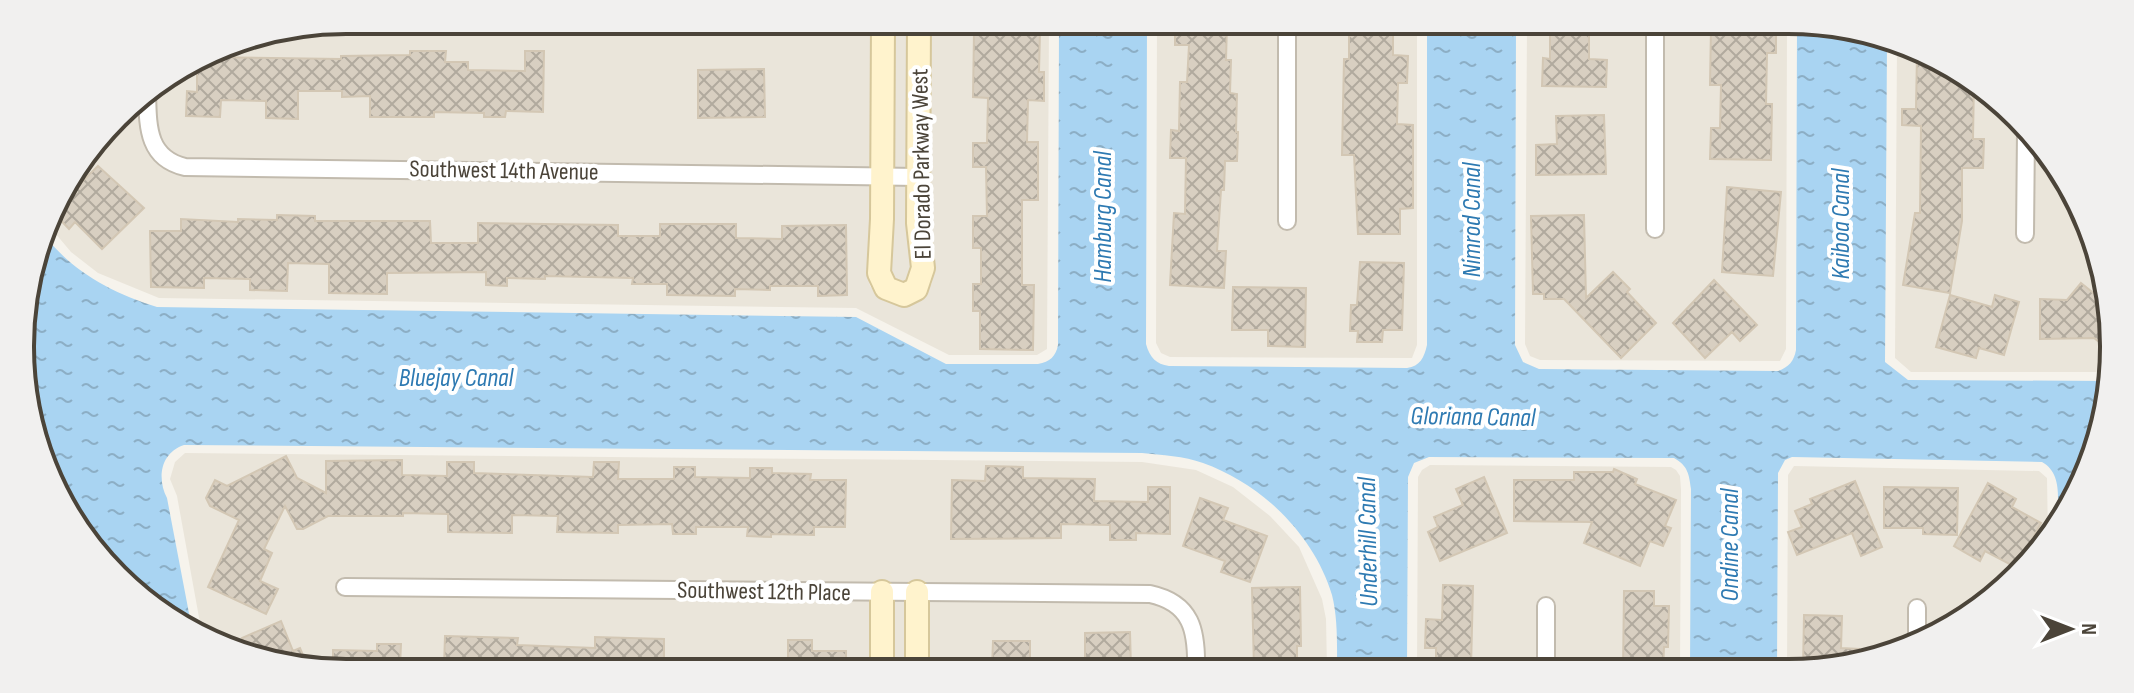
<svg xmlns="http://www.w3.org/2000/svg" width="2134" height="693" font-family="'Sofia Sans Condensed',sans-serif">
  <defs>
    <pattern id="water-ripples" width="26" height="14" patternUnits="userSpaceOnUse" patternTransform="scale(2)"><rect width="26" height="14" fill="#a9d4f2"/><path d="M2 4q2-2 4 0t4 0M15 11q2-2 4 0t4 0" fill="none" stroke="#8caec5"/></pattern>
    <pattern id="building-cross-hatch" width="8" height="8" patternUnits="userSpaceOnUse" patternTransform="scale(2)"><rect width="8" height="8" fill="#d8cfc1"/><path d="M0 0l8 8M0 8l8-8" fill="none" stroke="#b1aa9e"/></pattern>
  </defs>
  <rect width="100%" height="100%" fill="#f6f3ec"/>
  <!-- residential -->
  <path fill="#eae5da" d="M347,20L872,22L871,219L867,272L870,286L877,295L892,303L903,305L914,303L924,297L932,283L934,269L930,222V22L1049,23L1047,349L1037,355H949L856,308L159,298L98,273L71,252L50,227L47,223L54,202L131,101L222,45Z
    M895,22H907V223L911,268L910,276L903,285L894,281L890,272L894,220Z
    M1157,23L1417,25V345L1412,358L1170,357L1161,353L1156,343Z
    M1527,25L1787,26L1786,349L1780,361L1540,360L1530,356L1525,344Z
    M1897,45L1969,75L2059,165L2108,283V372H1911L1895,358Z
    M185,453L1142,462L1196,470L1233,487L1270,516L1299,547L1322,599L1326,619L1327,669L929,668L928,582H905L906,668H893V582L871,583V668L282,667L202,634L177,496L170,479L175,462Z
    M1430,465L1671,467L1676,470L1680,476L1681,490L1680,670L1417,669L1418,477L1422,470Z
    M1794,466L2039,471L2047,478L2048,539L2018,578L1931,640L1831,670H1787L1788,475Z"/>
  <!-- water -->
  <path fill="url(#water-ripples)" d="M1059,23H1147L1146,344C1150,358 1156,364 1169,366L1407,368C1420,366 1424,358 1427,345V25H1516L1515,345L1523,362L1539,369L1778,371C1789,367 1794,361 1796,350L1797,26H1852L1887,41L1885,362L1908,380L2108,381V411L2070,509L2057,527C2057,504 2064,474 2042,462L1792,457L1785,460L1778,473L1777,670H1690L1691,489C1689,474 1688,466 1674,458L1429,457L1414,463L1408,477L1407,669H1337C1337,645 1338,619 1332,595C1314,535 1262,484 1203,463C1184,456 1162,455 1142,453L184,445C160,453 157,479 167,498L192,629L165,618L75,528L31,431L23,304L44,235C73,272 112,293 157,307L856,317L946,364H1038C1050,362 1056,356 1058,345Z"/>
  <!-- building -->
  <path fill="url(#building-cross-hatch)" stroke="#d3c7b4" stroke-width="2" d="M991,23H1032V30H1040L1039,72H1044V101L1028,100L1027,142H1038V200H1022V285H1034L1033,350L980,349V311H973V284H981V248H973V216H987L986,167H973V143H987L988,98L973,97L974,33H991Z
    M1175,24H1227L1226,60H1231L1230,93L1237,94L1236,132H1238L1237,161H1225L1224,190H1221L1217,251H1226L1224,288L1170,285L1174,213L1185,214L1186,158H1170L1171,130L1179,131L1180,82H1187L1189,45H1175Z
    M1349,25H1393V55L1408,56L1407,83H1398L1397,124L1413,125V208L1400,209V234H1358L1354,155H1342L1344,59H1349Z
    M1550,27H1589V59L1607,60L1606,87L1542,86L1543,58L1550,59Z
    M1711,28L1776,29V53H1767L1766,104H1772L1771,160L1710,159L1711,128H1720L1721,85H1710Z
    M410,51H446L445,62H468V70L525,71V51H544L543,112L506,111L505,117H484V113L434,112V117H370V96L342,97V91H298V119L266,118V101L221,100L220,117L186,116L187,91L197,92V60L202,57L341,59V56L410,55Z
    M1917,54L1969,75L1974,80L1973,139H1984L1983,168H1962V221L1950,293L1903,285L1915,213H1920L1921,126L1902,125V109H1916Z
    M764,69L765,117L698,118V70Z
    M1604,115L1606,174L1536,175V145L1557,144L1556,116Z
    M98,166L144,208L102,249L75,222L69,229L52,211Z
    M1727,187L1781,192L1773,276L1722,272Z
    M277,215L315,216V221H430L431,243H478V223L618,225V236H660V224H736V238L782,239V226L846,225L847,295L818,296V286H770V290L735,289V296L667,295V284H632L633,278L545,276V279L507,278V286L486,285V272L387,273V294L329,293V264L288,263L287,291L250,290V279L204,278V288L151,287L150,231H181V219L238,222V219L277,220Z
    M1584,215L1586,298L1613,272L1630,289L1627,292L1656,323L1621,358L1564,299H1544V294H1533L1531,216Z
    M1360,262L1404,263L1402,330H1383L1382,342H1357L1358,331H1350L1351,305H1357Z
    M1714,280L1757,325L1740,341L1732,332L1705,358L1673,323Z
    M2081,283L2102,300L2101,312L2108,317V349L2094,338L2040,339V299L2067,300Z
    M1233,287L1306,288L1305,347L1268,346V330H1232Z
    M1950,295L1992,307L1995,295L2019,302L2004,355L1979,348L1976,358L1936,347Z
    M286,456L297,478L326,493V461L402,460V475L447,476V462H474V473L593,477L594,462H619L618,479H674V467H695V477L750,478V468H772V473L811,474L810,480H846L845,527H814V535L771,534V537L747,536L748,527H696V534H673L672,524L618,525V533L557,532L558,516L512,515V533L448,532V514L403,513V516H328L303,529H297L285,506L264,549L272,553L260,581L278,589L266,614L208,587L239,520L210,506L206,498L215,480L227,486Z
    M986,466L1023,467V478L1095,479L1094,501L1148,502V487H1170V534L1136,533V540H1110V525L1061,524V538L951,539L952,480L985,481Z
    M1614,469L1637,479L1635,484L1676,500L1665,526L1671,528L1663,546L1650,541L1640,566L1584,543L1592,522L1514,521V480H1574V472H1613Z
    M1484,477L1507,533L1440,561L1428,532L1438,527L1434,517L1463,505L1456,489Z
    M1855,481L1882,547L1861,556L1852,533L1797,555L1788,532L1802,527L1795,511L1812,504L1810,499Z
    M1988,483L2016,499L2012,507L2041,523L2017,568L1985,551L1980,561L1954,546Z
    M1884,487L1958,488L1957,535L1923,534V528H1884Z
    M1200,498L1228,508L1223,520L1267,536L1250,582L1221,572L1225,561L1183,546Z
    M1443,585L1473,586L1471,669H1436V648H1425L1426,619L1442,620Z
    M1300,587L1301,646H1297V669H1254L1252,588Z
    M1624,591H1654V606H1669L1668,647H1664L1663,670H1623Z
    M1804,615L1842,616L1841,648L1859,649L1858,662L1831,670H1803Z
    M281,621L293,651L300,648L308,667H282L248,653L242,638Z
    M1130,632L1131,669L1085,668V633Z
    M445,636L518,638L517,645L595,648V637L664,639V668L444,667Z
    M788,640H812V651H846V668H788Z
    M993,641H1030V668H992Z
    M377,644H401L400,667H333V650L377,651Z"/>
  <g fill="none" stroke-linecap="round" stroke-linejoin="round">
    <!-- street casing -->
    <g stroke="#c2bbae" stroke-width="20">
      <path id="street" d="M147,91C148,124 146,158 185,167L918,177
        M1287,221V24
        M1655,229V26
        M2025,234L2026,132
        M345,587L1150,594C1192,603 1197,631 1196,669
        M1917,644V608
        M1546,669V606"/>
    </g>
    <!-- secondary casing -->
    <g stroke="#d6c79b" stroke-width="26">
      <path id="secondary" d="M883,22L882,219L879,273L886,288L904,295L916,289L923,268L918,223L919,22
        M917,592V668
        M882,668V592"/>
    </g>
    <!-- street -->
    <use href="#street" stroke="#fff" stroke-width="16"/>
    <!-- secondary -->
    <use href="#secondary" stroke="#fff3cd" stroke-width="22"/>
  </g>
  <g text-anchor="middle" stroke-width="8" stroke-linejoin="round" paint-order="stroke">
    <!-- street labels -->
    <g font-size="24" fill="#4b4439" stroke="#fff">
      <text transform="translate(921 164) rotate(-91)" y="8">El Dorado Parkway West</text>
      <text transform="translate(504 170) rotate(1)" y="8">Southwest 14th Avenue</text>
      <text transform="translate(764 591) rotate(1)" y="8">Southwest 12th Place</text>
    </g>
    <!-- water labels -->
    <g font-size="26" font-style="italic" fill="#2e7ab2" stroke="#fff">
      <text transform="translate(1102 217) rotate(-90)" y="9">Hamburg Canal</text>
      <text transform="translate(1471 220) rotate(-90)" y="9">Nimrod Canal</text>
      <text transform="translate(1840 224) rotate(-90)" y="9">Kaiboa Canal</text>
      <text x="456" y="386">Bluejay Canal</text>
      <text transform="translate(1473 416) rotate(1)" y="9">Gloriana Canal</text>
      <text transform="translate(1367 542) rotate(-91)" y="9">Underhill Canal</text>
      <text transform="translate(1729 545) rotate(-90)" y="9">Ondine Canal</text>
    </g>
  </g>
  <!-- crop -->
  <path d="M0 0H2134V693H0ZM346 34H1788A312 312 0 0 1 2100 346V347A312 312 0 0 1 1788 659H346A312 312 0 0 1 34 347V346A312 312 0 0 1 346 34Z" fill="#f1f0ef" fill-rule="evenodd"/>
  <path fill="none" stroke="#4b4439" stroke-width="4" d="M346 34H1788A312 312 0 0 1 2100 346V347A312 312 0 0 1 1788 659H346A312 312 0 0 1 34 347V346A312 312 0 0 1 346 34Z"/>
  <!-- north arrow -->
  <g transform="translate(2070 629) rotate(90)" stroke="#ffffff" stroke-width="6" paint-order="stroke">
  <path d="M0-6L14 30L0 20L-14 30Z" fill="#4b4439"/>
  <text y="-12" font-size="22" font-weight="bold" text-anchor="middle" fill="#4b4439">N</text>
  </g>
</svg>
